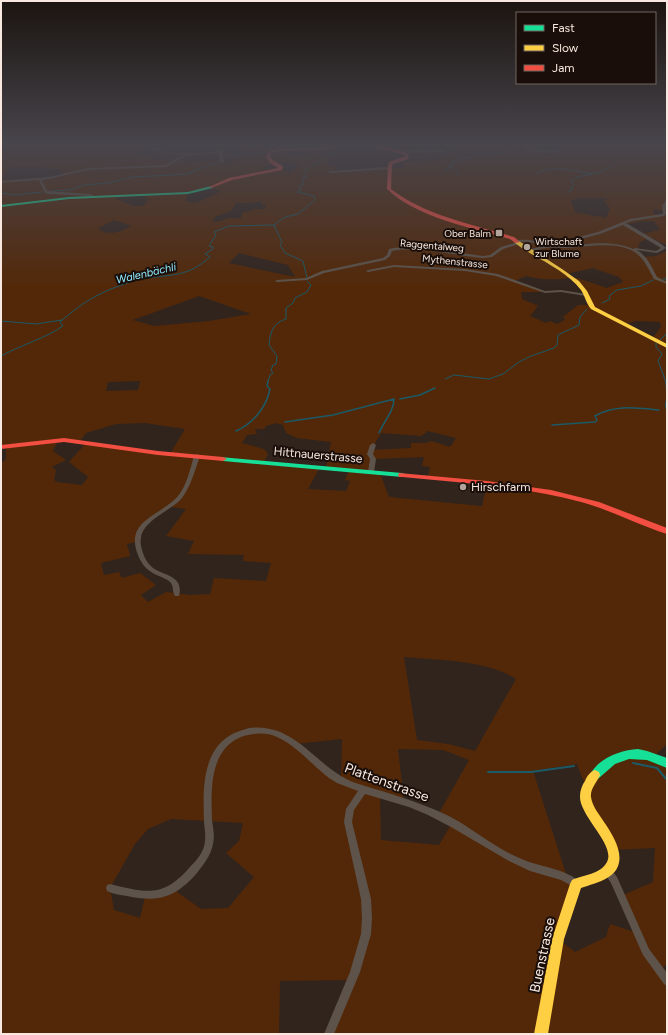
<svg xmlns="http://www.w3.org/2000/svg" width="668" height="1035" font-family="Figtree,sans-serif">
  <rect width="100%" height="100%" fill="#31241d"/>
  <!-- green -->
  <path fill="#532808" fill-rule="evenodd" d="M30,144H143L135,153L152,157L154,160H177L187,163L221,159L224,164L234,161L238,157L235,155L249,152L242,149C265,146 288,144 314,144L288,149L286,155L305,156L310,151L323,152L329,159L328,165L336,167L337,169L330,171V172L406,167L401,162L439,160L455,150L465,149L462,147L449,145L451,144L667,145V201L664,211L654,209L653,214L663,215L667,214V245L650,237L639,243L638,249H635L643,257L656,256L667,251V744L654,756L667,763V964L658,971L667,981V1034H329L352,980L280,981L279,1034H1V464L6,459V447H1V180L49,178L64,174L61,169H46L47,167H9L1,180V147ZM549,145L565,146L564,153L554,152L549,154L534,150ZM273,162L295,163L299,166L290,172L278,170L268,172L261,169ZM209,187L222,191L196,203L185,201L188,193ZM148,195L145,198L149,199L143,206H133L115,198ZM574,198H606L607,200H603L610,208L606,218L575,212L571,200H575ZM262,201L261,204L267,205L264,209H256L242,213L241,218H228L221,221L212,222L216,216L230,212L236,203H250ZM114,220L131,226C121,232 113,235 101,231L99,228ZM644,221H654L660,230L641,234L627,224ZM239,253L288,265L295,277L229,263ZM593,268L619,277L623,282L607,288L577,278H570L586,295L588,305H578L563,317L565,320L557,324L550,321L546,323L530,316L538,306L522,299L521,292H545L514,281L526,276C540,280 554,280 570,278L566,274ZM199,296L251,314L209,321L154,326L133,320ZM636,321L660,322L661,327L652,339L625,324ZM108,382L140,381V382L138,390L106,391ZM145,423L185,429L170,454L87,442L69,462L88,477L82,485L57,482L54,480L56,470L52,467L66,460L53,451L58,440L80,441L86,433L116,424ZM277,423L283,425L286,433L297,438L331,442L326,468L349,470L345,480L350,481L346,491L308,489L320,467L264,462L268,454L264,449L242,443L247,435L257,434L255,429H264L266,426ZM428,431L456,438L450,447L432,441L426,443H411V448L371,450L381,433L421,436ZM424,457L422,466L430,467L428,477L487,483L482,506L389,497L380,473L371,472L373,459ZM171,507L186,509L166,536L194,541L188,554L244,555L243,561L271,563L266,581L214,578L210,594L190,595L166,592L148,602L141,595L156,585L140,573L122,578L119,572L104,575L101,563L130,556L127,544L137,542L148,521ZM404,657C438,660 487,660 516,679L475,751L448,744L417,740ZM342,739L341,780L295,744ZM398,749L443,750L469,760L438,815L452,823L439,845L381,840L380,794L404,801ZM577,764L583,780L588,784V808L613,850L655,848L653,882L621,896L637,933L610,924L606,937L575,952L558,939L576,884L567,877L533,771ZM171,819L243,823L239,841L226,853L254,877L228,908L201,909L173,889L145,897L140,918L114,910L110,888L135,844L148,829Z"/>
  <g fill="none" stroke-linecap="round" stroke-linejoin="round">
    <!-- stream-far2 -->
    <path stroke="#1b5a67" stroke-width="1" d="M224,157L259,153L271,146L308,145
      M451,167L459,175
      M444,170L451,167V164L470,156L513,151
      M536,174C551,164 575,171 592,174
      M576,177L598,173L610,167
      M50,191L69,190L84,185L108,183L133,177L187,174L220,161
      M568,192L572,190L571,187L574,185L571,180L574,179
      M1,193L15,195L42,192
      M274,225L282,242L280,245L285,253L303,261L307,278
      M663,279H667
      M602,303L610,299L609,296L617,290L641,286L653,280
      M1,321L36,324L62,320
      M660,340L667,333
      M656,343V347L662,354L658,361L666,382
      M1,356C21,345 44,339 63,326L60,322C85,300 105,289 138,280C168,273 184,280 210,257L205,254L213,249V247L209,246L216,235L214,232L229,226L274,225L285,217L298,214L315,200L314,196L297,192L301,190L298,187L303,185V178L307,176L303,173C309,166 317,165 323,159L320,155H334L340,147
      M445,379L454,375L489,379L503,374L519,362L531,356L554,348L557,345L558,335L579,325L580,317L587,309
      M268,382L270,375L273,373L271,370L273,365L276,364L277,356L269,345C270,332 273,323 286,319V308L293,303L295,298L307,292L311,285L307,281"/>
    <!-- stream-far1 -->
    <path stroke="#1b5a67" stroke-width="1.5" d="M666,381L667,395
      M400,399L420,395L435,388
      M666,402V408
      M285,422L333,415L394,399C394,411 384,421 379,433
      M552,425L595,422L597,420L595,416C615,404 637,408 659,410
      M236,431C253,424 267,406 270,389L267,386L268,381"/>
    <!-- stream -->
    <path stroke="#1b5a67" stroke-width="2" d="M633,763L657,768L667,780
      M488,772H531L574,766"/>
    <!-- street -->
    <path fill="#5d534a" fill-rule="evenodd" d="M219,144L228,145L231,148L226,151L222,152L224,162L222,163L220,162L219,153L194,155L182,158L167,167L88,170L49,179L42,180L47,191L91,194L95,197L93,198L90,196L49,194L45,193L39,180L1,183V181L49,177L88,168L166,165L180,156L186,155L169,154L152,149V147C158,147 161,150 167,152C180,155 216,154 227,148Z
      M523,144H527V148C534,151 553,152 559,149L561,150C554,155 532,152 524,150Z
      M444,150H445V152L402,153L400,152L402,151Z
      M389,167L391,168L390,169L330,173L328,172L330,171Z
      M666,200H667C667,205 666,208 667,213L664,216L632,221L626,223L660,243L666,248L657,253L637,250C647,256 652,267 657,277L667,282V284L654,279C649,270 645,260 636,253C618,240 587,247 566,248C560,248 553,247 547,248C541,248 535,251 529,252L527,251L528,250L543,246C535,242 527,241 518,242L520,243L519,244L503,249L492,257L483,258C455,256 419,246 392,251L390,256L385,260L324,273L307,280L277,282L275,281L277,280L306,278L322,271L383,258L387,255L389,249C418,243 453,253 483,256L490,255L501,247L518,242H515V240H516C527,239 537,240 547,245L598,232L630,219L662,214L663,213L662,206ZM623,225L661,248L656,251L635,248L633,249C609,238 579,246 554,246L600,234Z
      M394,265L465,269L498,274L545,291L561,290L586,294L588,295L586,296L561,292L545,293L496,276L465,271L394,267L368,272L366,271L368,270Z
      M373,443L376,445L373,454L376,459L374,472L371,474L368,472L370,459L367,454L370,445Z
      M197,454L200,456C195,470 191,486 182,498C171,511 143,520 141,538C140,542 141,546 142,550C144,557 147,563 153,568C165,576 184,576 179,596H175C172,591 174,586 170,582C167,579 163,578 159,576C149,572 142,566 138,555C124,520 161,516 178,496C187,485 190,469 194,456Z
      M249,728C300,722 318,774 362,785C369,787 377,790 385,792C410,800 435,808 458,821C481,835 503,853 529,862C541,866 575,872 580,884L579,887L576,888L561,880L530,871L509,861L451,827L428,815L409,807L365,794L354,810L352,822L371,899L372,918L371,934L360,972L334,1034H324L350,972L361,934L362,918L361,899L344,822L346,809L358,791L337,783L329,778C312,765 297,746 277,737C266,732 252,733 241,737C209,750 211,791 212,820C213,828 215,836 213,844C211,855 204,864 197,873C176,897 159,903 127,896C120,895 113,894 107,891L106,888L107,885L110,884C147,893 163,898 190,867C197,860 204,852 205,841C206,834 204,827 204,820C203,791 202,753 229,736C235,732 243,730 249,728Z
      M607,867L610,868L617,877L649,949L667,973V986L664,984L643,955L611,883L603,871L604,868Z"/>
    <!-- fast -->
    <path fill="#16e098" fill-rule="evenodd" d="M211,186L213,187V188L188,194L69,199L1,207V205L69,197L188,192Z
      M220,457L402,473L406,475L402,477L223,461L219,459Z
      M638,749L647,751L667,758V768L647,760L629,759L615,764L599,778L595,780L591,778L590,775C598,758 621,750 638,749Z"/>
    <!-- slow -->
    <path fill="#ffcf43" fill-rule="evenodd" d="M515,241H519L562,269L579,281L587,291L595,307L667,344V348L591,309C586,303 585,296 581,290C565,269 536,259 515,243Z
      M595,770L599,772L600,775C597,782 590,789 591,797C592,806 599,814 604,822C615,838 631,864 607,878C599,883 589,885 581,888L564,939L548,1034H534L552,939L570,884L572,880C583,875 601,874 607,862C616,845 579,816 580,796C580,791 582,785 585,781C587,776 590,772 595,770Z"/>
    <!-- jam -->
    <path fill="#f24e42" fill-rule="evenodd" d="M347,144H356L321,150L276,151L271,154L270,157L274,161L283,166L282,170L232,180L211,188L209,187L229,178L278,168L270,163L266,157L268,152L274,149L321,148Z
      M362,144C377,143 396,148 409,155L408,159L393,164L392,166L391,189C426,216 472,224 514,237L520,242L515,243L510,239C473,228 415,217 387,189L388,166L389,162L406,156L399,153Z
      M661,144H667V146L662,145Z
      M64,438L158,451L223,457L227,459L223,461L158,455L64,442L1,449V445Z
      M399,473L487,481L551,490L599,502L667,528V534C638,525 611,510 581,502C523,486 462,483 402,477H399L398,475Z"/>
  </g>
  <!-- sky -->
  <linearGradient id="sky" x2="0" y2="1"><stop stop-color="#1b1410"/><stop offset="0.5" stop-color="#48454c"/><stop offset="1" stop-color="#48454c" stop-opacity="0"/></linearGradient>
  <rect width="668" height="289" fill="url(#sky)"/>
  <!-- markers -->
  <g fill="#b2a39b" stroke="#190e09" stroke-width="1.5">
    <rect x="495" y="229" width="8" height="8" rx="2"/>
    <circle cx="527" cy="247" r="4"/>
    <circle cx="463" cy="487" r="4"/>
  </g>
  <g text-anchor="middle" stroke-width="4" stroke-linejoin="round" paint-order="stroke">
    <!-- far-poi labels -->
    <g font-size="10" fill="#f8e8df" stroke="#190e09" text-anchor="end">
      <text x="491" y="237">Ober Balm</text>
      <text x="535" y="245" text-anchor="start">Wirtschaft<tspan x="535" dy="12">zur Blume</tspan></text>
    </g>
    <!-- far-street labels -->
    <g font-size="10" fill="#f8e8df" stroke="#190e09">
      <text transform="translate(432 245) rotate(5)" y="4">Raggentalweg</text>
      <text transform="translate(455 261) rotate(6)" y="4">Mythenstrasse</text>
    </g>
    <!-- far-water labels -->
    <g font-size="11" font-style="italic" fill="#91e8fd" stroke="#190e09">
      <text transform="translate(146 273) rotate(-13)" y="4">Walenbächli</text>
    </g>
    <!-- street labels -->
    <g font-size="12" fill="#f8e8df" stroke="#190e09">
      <text transform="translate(318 455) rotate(5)" y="4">Hittnauerstrasse</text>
    </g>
    <!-- poi labels -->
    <g font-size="12" fill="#f8e8df" stroke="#190e09" text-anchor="start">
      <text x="471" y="491">Hirschfarm</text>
    </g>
    <!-- near-street labels -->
    <g font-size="14" fill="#f8e8df" stroke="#190e09">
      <text transform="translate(387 782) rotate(20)" y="5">Plattenstrasse</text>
      <text transform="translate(542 955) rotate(-78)" y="5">Buenstrasse</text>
    </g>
  </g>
  <!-- border -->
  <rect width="668" height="1035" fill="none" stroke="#f8e8df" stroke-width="4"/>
  <!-- legend -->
  <rect x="516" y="12" width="140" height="72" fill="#190e09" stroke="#72655f"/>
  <rect x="524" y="25" width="20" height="6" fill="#16e098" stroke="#72655f"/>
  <text x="552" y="32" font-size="12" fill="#f8e8df">Fast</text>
  <rect x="524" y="45" width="20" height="6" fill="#ffcf43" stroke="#72655f"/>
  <text x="552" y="52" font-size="12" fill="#f8e8df">Slow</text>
  <rect x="524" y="65" width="20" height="6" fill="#f24e42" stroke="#72655f"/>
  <text x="552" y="72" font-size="12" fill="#f8e8df">Jam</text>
</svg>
